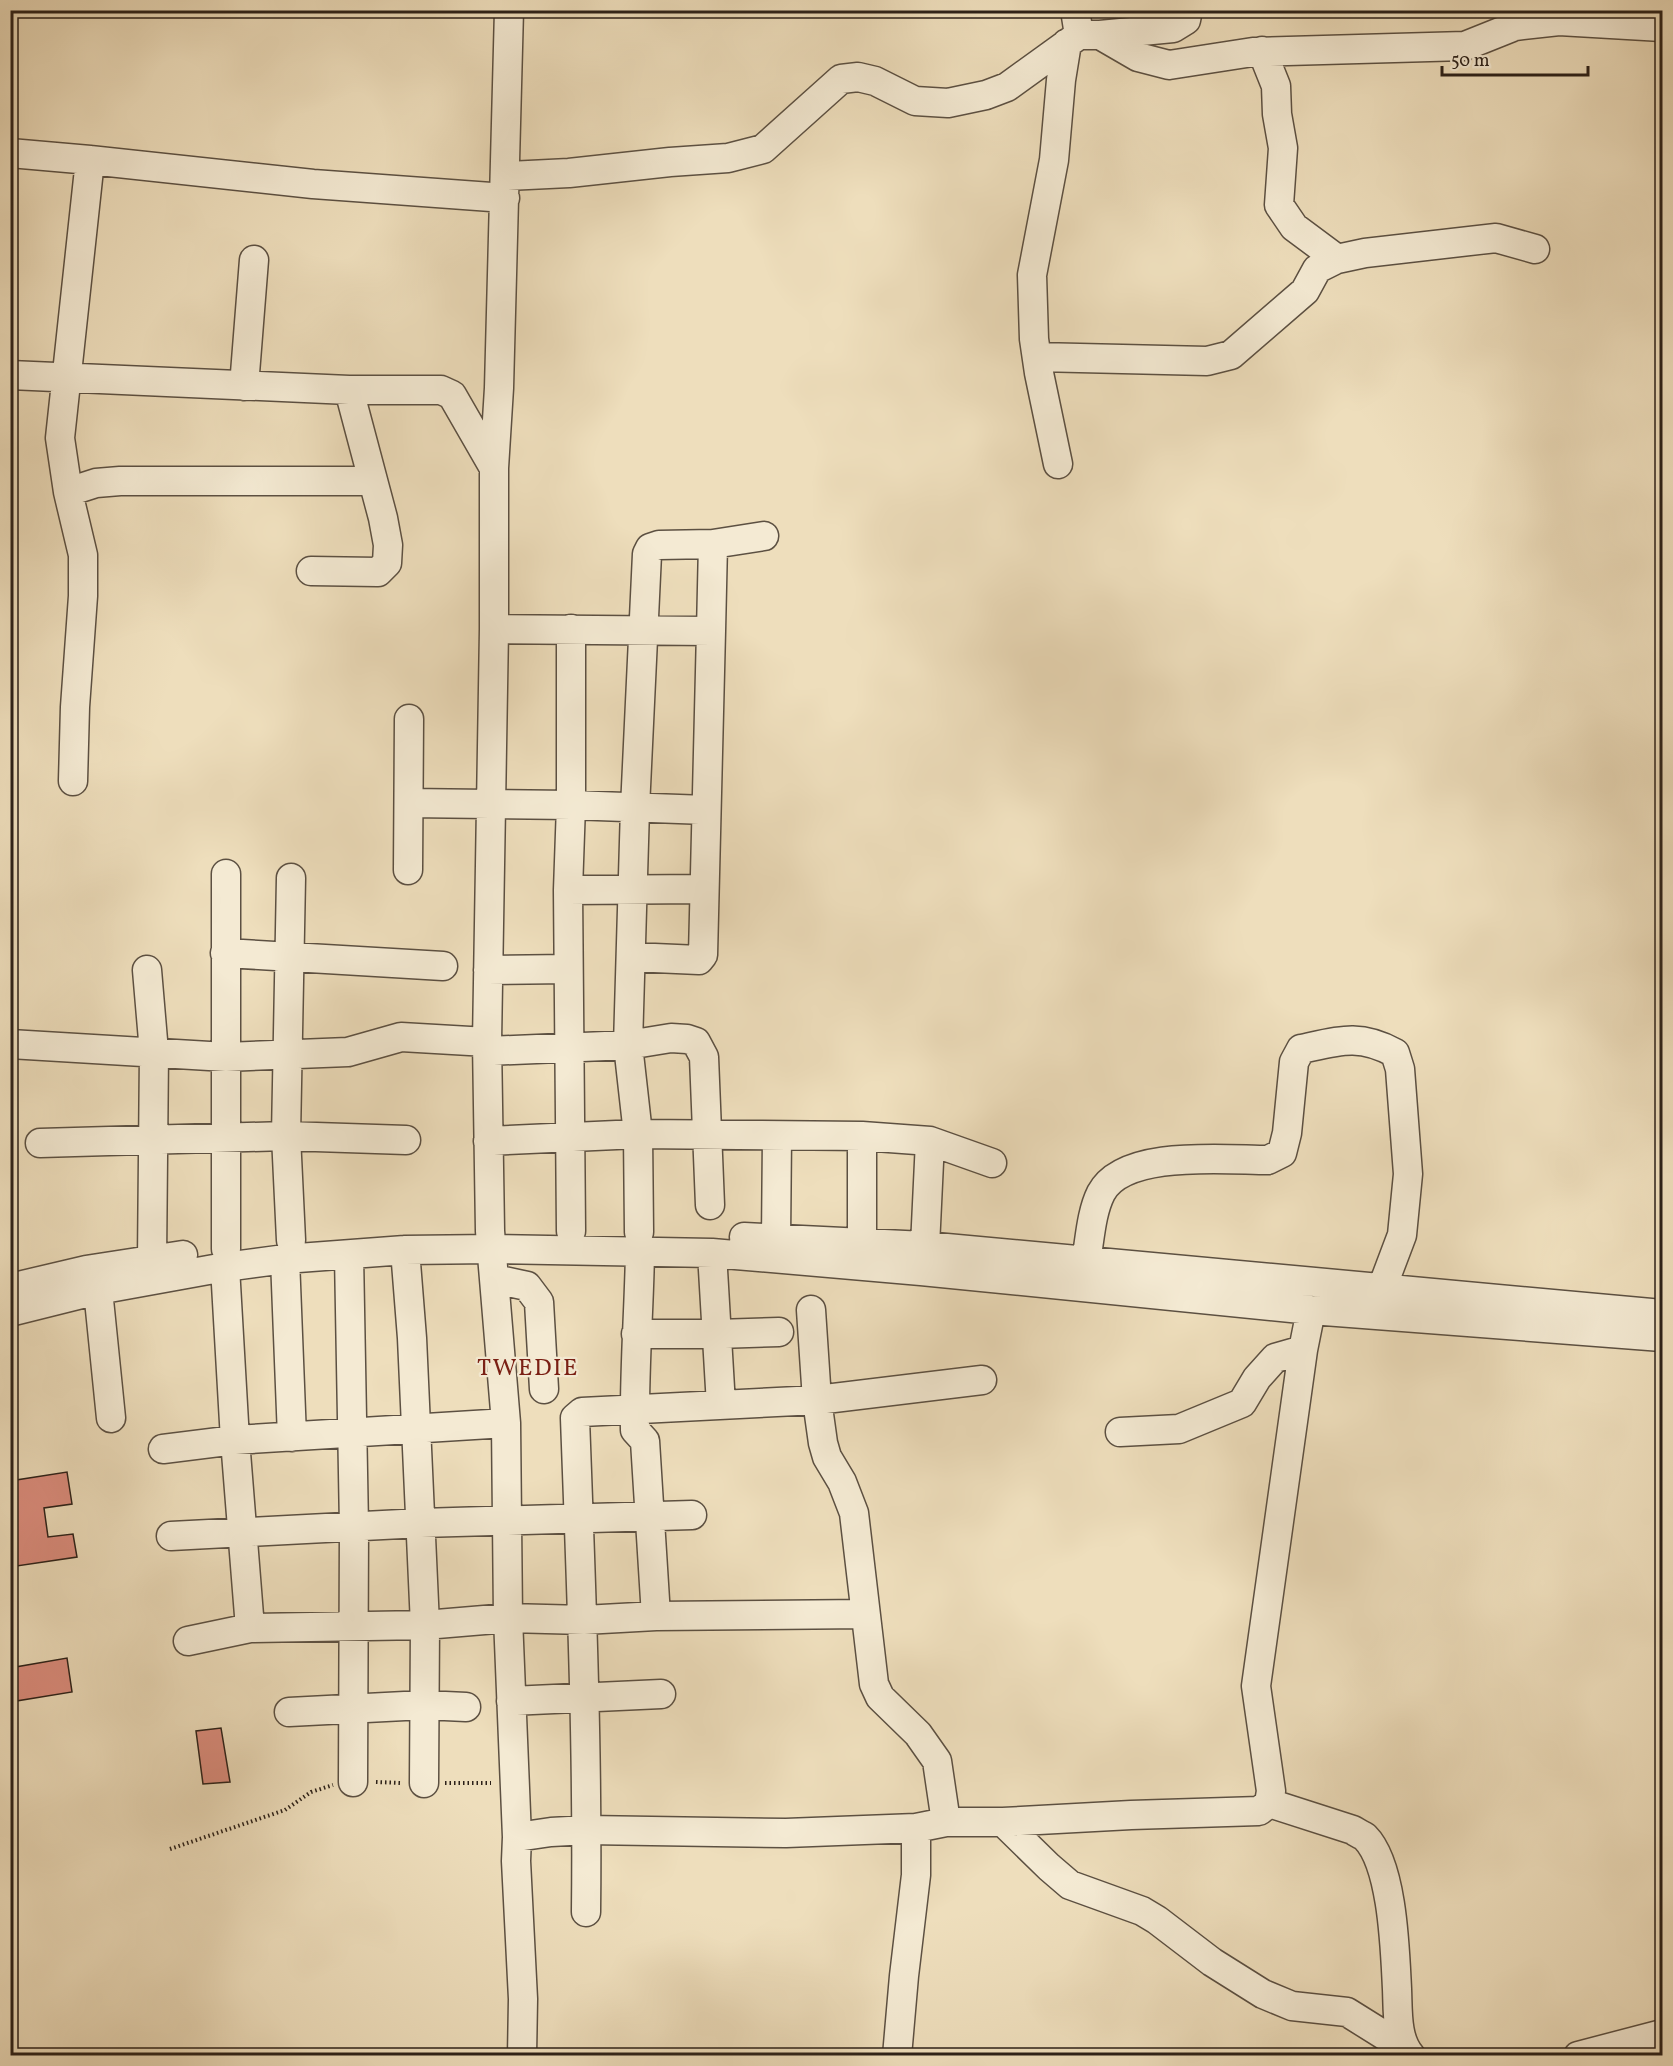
<svg xmlns="http://www.w3.org/2000/svg" width="1673" height="2066" font-family="Vollkorn,serif">
  <rect width="100%" height="100%" fill="#eedebc"/>
  <filter id="stains"><feTurbulence type="fractalNoise" baseFrequency=".00333" numOctaves="4"/><feColorMatrix values="0 0 0 0 .2 0 0 0 0 .09 0 0 0 0 .02 0 0 0 .5 -.17"/></filter>
  <radialGradient id="worn" r=".72"><stop offset=".6" stop-color="#630" stop-opacity="0"/><stop offset="1" stop-color="#630" stop-opacity=".3"/></radialGradient>
  <!-- building -->
  <path fill="#dc8d7e" stroke="#2c2119" stroke-width="1.5" d="M67,1472L72,1504L44,1508L48,1537L73,1534L77,1557L10,1567V1481Z
    M67,1658L72,1692L10,1702V1668Z
    M221,1728L230,1782L203,1784L196,1731Z"/>
  <g fill="none" stroke-linecap="round" stroke-linejoin="round">
    <!-- minor casing -->
    <g stroke="#5c5042" stroke-width="31">
      <path id="minor" d="M509,10L499,388L494,468V629L487,1042L490,1231L506,1423L508,1618L517,1837L516,1861L523,1999L522,2056
        M1075,10L1079,35
        M1100,35L1173,28L1186,20L1188,10
        M1262,51L1276,86L1277,114L1283,148L1279,205L1294,227L1337,259
        M10,153L90,160L313,184L505,198
        M506,176L569,173L670,162L728,158L763,149L841,79L858,77L875,81L915,101L948,103L986,95L1007,87L1079,35H1100L1138,57L1169,65L1253,52L1465,46L1515,26L1559,21L1662,27
        M1037,357L1207,361L1231,355L1305,291L1317,269L1337,259L1365,253L1496,238L1535,249
        M10,375L349,390H441L452,395L494,468
        M244,386L254,260
        M1058,464L1039,373L1034,339L1032,275L1054,160L1061,80L1067,43
        M68,492L96,483L120,481H372
        M311,571L378,572L387,563L388,545L383,518L349,390
        M494,629L711,631L703,955L699,960L632,957
        M571,629V805L568,890L571,1231
        M711,631L713,544
        M73,781L75,707L83,596V555L68,492L60,438L90,160
        M409,803L571,805L706,810
        M408,870L409,719
        M226,874V1249
        M568,890L704,889
        M225,953L443,966
        M147,970L154,1052L152,1260
        M488,970L568,969
        M10,1044L226,1057L348,1052L401,1037L487,1042
        M488,1051L628,1045L671,1038L687,1039L696,1042L704,1057L710,1205
        M488,1141L638,1134L862,1136L930,1141L992,1163
        M40,1143L286,1136L406,1140
        M639,1232L638,1134L628,1045L635,808L647,554L650,548L659,545L713,544L764,536
        M744,1237L925,1246L1662,1314
        M776,1239L777,1136
        M291,1240L286,1136L291,878
        M862,1243V1136
        M925,1246L930,1141
        M405,1250L412,1338L425,1625L424,1783
        M640,1252C639,1311 634,1370 635,1430L645,1441L656,1616
        M712,1253L721,1405
        M349,1255L354,1527L353,1782
        M285,1259L292,1437
        M1086,1261C1090,1239 1091,1213 1101,1193C1124,1149 1226,1160 1268,1160L1282,1153L1287,1133L1294,1062L1301,1049C1338,1041 1359,1033 1395,1053L1400,1069L1408,1174L1402,1235L1382,1288
        M225,1267L235,1440L250,1628
        M495,1279L527,1286L539,1302L544,1389
        M10,1288L86,1270L183,1255
        M98,1290L111,1418
        M811,1310L817,1400L823,1443L827,1457L842,1482L854,1513L874,1684L880,1697L918,1734L937,1761L946,1822
        M10,1312L98,1290L225,1267L285,1259L405,1250L492,1249L712,1253L921,1271L1311,1310L1662,1337
        M636,1334H717L779,1332
        M1120,1432L1179,1429L1242,1403L1257,1378L1275,1358L1303,1350
        M163,1449L235,1440L506,1423
        M171,1536L421,1523L692,1515
        M188,1641L250,1628L425,1625L508,1618L584,1620L656,1616L865,1614
        M511,1701L661,1694
        M289,1712L424,1705L466,1707
        M1269,1803L1353,1830C1357,1833 1362,1835 1365,1837C1393,1865 1395,1951 1397,1989C1398,2011 1396,2039 1411,2056
        M1003,1822L1049,1867L1070,1885L1142,1911L1157,1920L1212,1962L1263,1994L1292,2006L1347,2012L1403,2047
        M517,1837L551,1832L587,1830L786,1833L916,1828L946,1822H1003L1131,1815L1259,1811L1269,1803L1271,1791L1256,1686L1303,1350L1311,1310
        M586,1912C588,1747 581,1583 575,1418L582,1412L817,1400L982,1380
        M897,2056L904,1976L916,1875V1828
        M1578,2056L1662,2034"/>
    </g>
    <!-- path -->
    <path stroke="#2c2119" stroke-width="4" stroke-dasharray="1.5 3" stroke-linecap="butt" d="M376,1782L401,1783
      M445,1783H491
      M170,1849L285,1810L311,1792L333,1785"/>
    <!-- minor -->
    <use href="#minor" stroke="#f4ead3" stroke-width="28"/>
  </g>
  <g text-anchor="middle" stroke-width="4.5" stroke-linejoin="round" paint-order="stroke">
    <!-- quarter labels -->
    <g font-size="24" letter-spacing="1.5" fill="#7a1f14" stroke="#f4ead3">
      <text x="528" y="1375">TWEDIE</text>
    </g>
  </g>
  <!-- margin -->
  <rect width="1673" height="2066" fill="none" stroke="#eedebc" stroke-width="36"/>
  <rect x="12" y="12" width="1649" height="2042" fill="none" stroke="#2c2119" stroke-width="3"/>
  <rect x="18" y="18" width="1637" height="2030" fill="none" stroke="#2c2119" stroke-width="1.5"/>
  <!-- scale -->
  <path d="M1442 66v9h146v-9" fill="none" stroke="#2c2119" stroke-width="3"/>
  <text x="1451" y="66" font-size="18" fill="#2c2119" stroke="#f4ead3" stroke-width="4.5" paint-order="stroke">50 m</text>
  <rect width="100%" height="100%" filter="url(#stains)"/>
  <rect width="100%" height="100%" fill="url(#worn)"/>
</svg>
